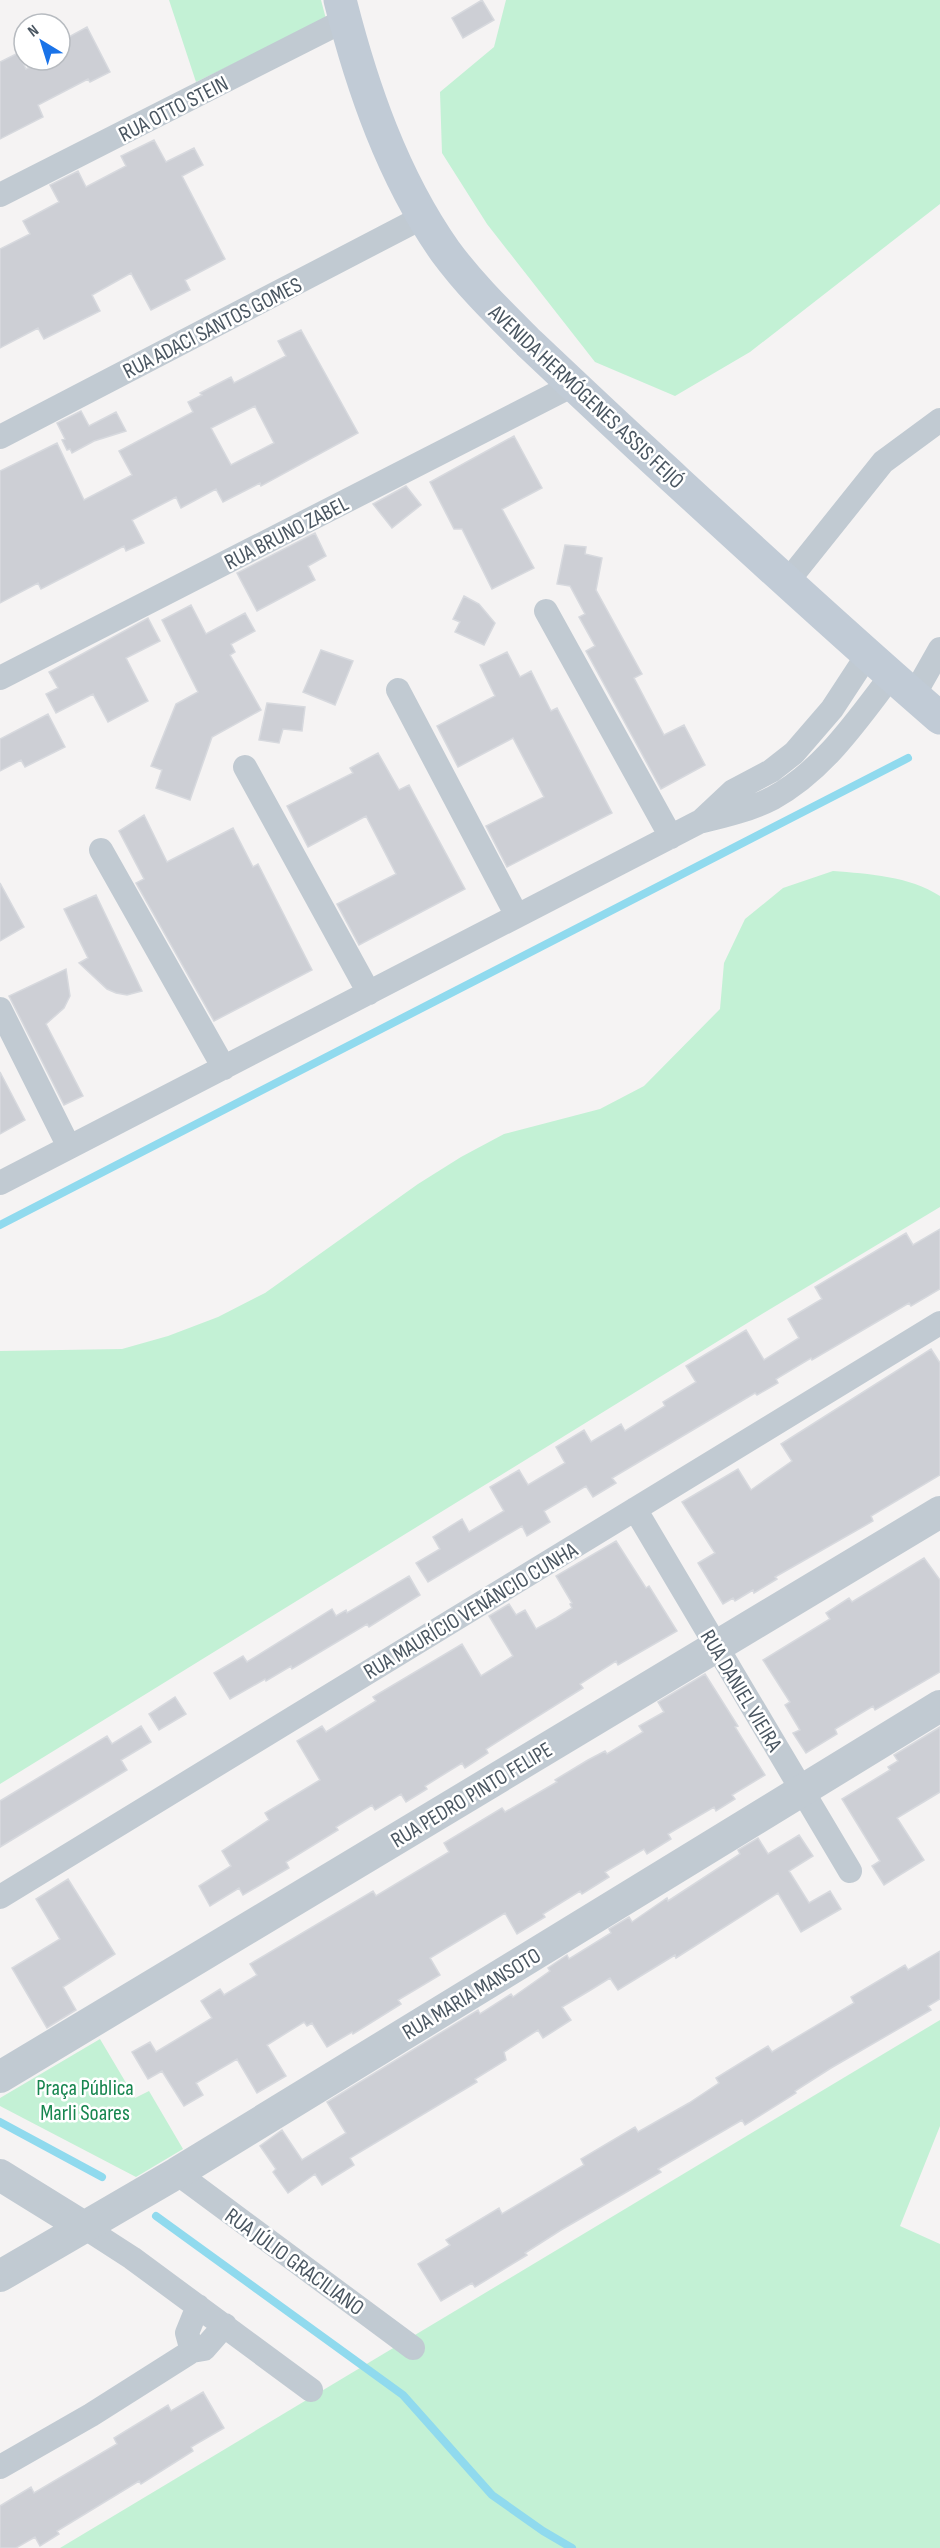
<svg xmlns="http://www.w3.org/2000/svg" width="940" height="2548" font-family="'Sofia Sans Condensed',sans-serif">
  <rect width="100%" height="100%" fill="#f5f3f3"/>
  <!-- green -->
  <path fill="#c3f1d5" d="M169,0H321L326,19L196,82Z
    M506,0H940V204L750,352L675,396L595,362L487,224L442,153L440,92L494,47Z
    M833,871C869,874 909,876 940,896V1207L762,1314L0,1784V1351L122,1349L168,1336L218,1317L265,1293L418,1184L461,1157L504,1134L600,1109L644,1086L720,1009L724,963L745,919L783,888Z
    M940,2020V2126L900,2226L940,2244V2548H60Z
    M100,2039L135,2098L149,2091L183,2149L136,2177L0,2106V2098Z"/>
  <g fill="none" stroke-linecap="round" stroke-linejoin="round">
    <!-- stream -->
    <path stroke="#90daee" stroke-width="8" d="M0,1225L908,758
      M0,2122L102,2177
      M156,2216L403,2395L492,2495L543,2531L572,2548"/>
  </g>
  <!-- building -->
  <path fill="#cdcfd5" stroke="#d7d9de" stroke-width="1.5" fill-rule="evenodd" d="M482,0L494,20L463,38L452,18Z
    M87,27L110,72L90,82L88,79L38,105L43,117L0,139V62L18,53L26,69L43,60H60V51L69,47L65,39Z
    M154,140L166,162L194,148L203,165L182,176L225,259L185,280L190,290L151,310L131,273L92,295L100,311L44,339L38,328L0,348V249L30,234L23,221L59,202L50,185L78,171L86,187L126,166L121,156Z
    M301,330L358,433L261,486L260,483L223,502L216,489L181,508L176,497L132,520L144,543L126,551L124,546L41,589L38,583L0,603V471L57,443L84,500L132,475L119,451L193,412L188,402L202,395L200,393L231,377L234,383L286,356L278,341ZM255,406L274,443L231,465L211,428Z
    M81,411L89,426L116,412L126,431L94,441L72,453L70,449L67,450L62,440L65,439L57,423Z
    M514,436L542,488L502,509L534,568L492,589L462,529H454L430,482Z
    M406,486L421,505L392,528L373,504Z
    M315,533L326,556L308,566L315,580L257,611L237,573Z
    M565,545L586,547L585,554L602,558L596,590L642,674L634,678L664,735L684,725L705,765L661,789L586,651L595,646L579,617L585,614L570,586L557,584Z
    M464,596L479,604L495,623L484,645L455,632L460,622L453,619Z
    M191,605L206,634L245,613L255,631L231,644L235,652L230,655L261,710L212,737L190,800L156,788L162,770L151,766L176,704L198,692L162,620Z
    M148,618L160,641L126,658L148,701L108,722L93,694L56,713L46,694L58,688L49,672Z
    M321,650L353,661L335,705L303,692Z
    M507,652L520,677L531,671L551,711L557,708L612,813L507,867L486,826L544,797L513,738L458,767L437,726L495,696L480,665Z
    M267,703L305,707L302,731L283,729L279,743L259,740Z
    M48,714L65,747L25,767L21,760L0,771V739Z
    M378,753L399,790L409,785L465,889L359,945L337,904L396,874L366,816L308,847L287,806L353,773L350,768Z
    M144,815L167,862L233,828L253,867L258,864L312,970L214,1021L136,883L144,879L119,831Z
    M0,883L24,927L0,941Z
    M96,895L142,991L127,995L116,993L107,989L79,963L88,958L64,909Z
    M66,969L70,996L64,1008L46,1024L83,1096L64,1105L9,996Z
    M0,1072L25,1120L0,1134Z
    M940,1229V1289L911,1306L909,1303L812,1360L811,1358L776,1379L778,1383L757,1395L755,1393L612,1478L616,1483L593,1497L586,1486L544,1511L550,1522L527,1536L522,1526L428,1582L416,1563L440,1549L433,1537L462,1519L469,1532L504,1511L490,1487L519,1470L528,1485L565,1463L556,1447L584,1430L591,1442L621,1424L625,1431L665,1406L663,1402L696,1382L686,1366L746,1330L764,1360L799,1338L788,1319L822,1299L815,1287L906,1233L913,1245Z
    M931,1349L940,1363V1475L871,1516L873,1521L775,1577L777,1579L754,1593L753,1590L735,1601L733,1598L723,1604L698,1563L715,1553L682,1502L738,1469L751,1490L792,1461L781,1444Z
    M616,1541L646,1588L649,1586L677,1631L618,1665L616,1661L580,1684L583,1688L486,1749L488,1753L465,1768L462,1763L425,1786L427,1789L406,1802L401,1794L375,1810L372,1805L336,1827L338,1830L286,1862L289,1868L243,1895L239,1888L210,1906L199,1886L231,1866L222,1851L269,1820L265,1813L320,1780L297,1741L322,1726L326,1732L376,1701L373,1697L462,1644L481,1676L513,1656L489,1616L509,1604L516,1615L525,1610L536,1629L556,1618L572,1608L570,1604L572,1603L556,1576Z
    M924,1558L940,1580V1672L875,1710L873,1706L835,1729L837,1734L806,1753L793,1733L800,1730L785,1705L790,1702L763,1660L830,1619L826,1613L849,1598L852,1602Z
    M409,1576L420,1595L369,1627L367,1624L292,1669L291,1666L266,1681L265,1679L230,1699L214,1673L243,1656L247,1662L332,1609L336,1616L346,1610L347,1613Z
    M705,1674L738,1726L735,1727L765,1775L732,1795L735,1799L716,1811L714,1807L668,1834L671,1839L647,1854L644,1849L605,1872L609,1877L582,1894L580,1891L543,1914L545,1917L517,1934L505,1913L430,1958L440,1975L398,2000L401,2004L353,2034L352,2032L327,2047L312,2023L307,2026L304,2022L267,2045L286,2076L257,2093L237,2059L196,2083L203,2095L184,2106L162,2071L148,2079L132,2052L150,2042L156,2052L212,2018L201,2001L220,1989L224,1995L257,1975L250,1964L373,1891L376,1896L449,1852L444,1843L502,1808L505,1812L557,1782L555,1780L588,1760L605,1751L607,1754L643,1732L639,1726L664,1712L658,1702Z
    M175,1697L186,1714L159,1730L149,1714Z
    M141,1726L151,1742L121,1760L127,1770L0,1847V1801L107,1736L112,1744Z
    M940,1727V1792L897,1818L924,1860L884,1885L872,1866L880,1861L842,1799L890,1770L888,1767L898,1761L894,1755Z
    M799,1835L813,1856L789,1871L809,1903L830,1891L841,1909L801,1932L778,1893L676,1958L675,1955L618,1990L610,1978L589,1991L562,2007L571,2020L543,2038L538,2030L504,2052L506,2060L475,2079L477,2082L350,2158L354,2165L322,2185L315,2174L288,2193L273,2172L276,2169L260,2146L282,2130L302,2160L346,2133L327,2102L478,2010L480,2014L511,1994L513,1997L550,1971L548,1968L567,1955L569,1959L611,1933L609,1929L629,1917L632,1922L667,1898L668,1901L740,1854L738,1850L758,1838L768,1854Z
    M68,1879L115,1954L63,1987L76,2010L47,2028L12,1968L60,1939L36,1899Z
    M940,1951V1999L928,2006L931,2010L831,2068L795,2091L796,2093L745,2125L742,2120L658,2169L661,2172L561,2230L525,2253L527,2255L475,2287L472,2283L441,2301L418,2264L450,2245L446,2240L499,2208L502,2214L584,2165L581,2159L635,2127L638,2132L689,2103L719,2083L716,2078L768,2046L772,2052L854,2003L851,1997L905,1965L908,1970Z
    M203,2392L224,2428L191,2447L193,2451L141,2484L139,2481L57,2531L59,2534L40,2546L35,2537L16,2548H0V2506L31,2487L34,2493L117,2444L114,2438L168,2405L171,2411Z"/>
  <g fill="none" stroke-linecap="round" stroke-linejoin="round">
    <!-- minor -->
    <path stroke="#c1cad2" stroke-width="24" d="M0,195L345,20
      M0,437L423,217
      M787,582L883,462L940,420
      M546,611L671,837
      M0,678L573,385
      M398,690L517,916
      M914,695L940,649
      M245,767L369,993
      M701,821L733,791L771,771L794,753L832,709L868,654
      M101,850L224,1068
      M0,1009L69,1147
      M0,1183L699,822C724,816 750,810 773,798C824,770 857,720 891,676
      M635,1509L850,1871
      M0,1897L940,1323
      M177,2173L413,2348
      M84,2227L132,2258L311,2390
      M192,2351L187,2333L198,2306
      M0,2467L91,2415L192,2351L204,2349L225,2325"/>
    <!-- tertiary -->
    <path stroke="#c1cad2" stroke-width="32" d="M0,2077L940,1512
      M0,2175L84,2227
      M0,2276L177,2173L940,1706"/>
    <!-- secondary -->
    <path stroke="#c1cbd6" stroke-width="33" d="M340,0C362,87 393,177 445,251C470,285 499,313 529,343C566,378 603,413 641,448C740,539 838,630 940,718"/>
  </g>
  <g text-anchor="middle" stroke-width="5" stroke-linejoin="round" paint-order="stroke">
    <!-- street labels -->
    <g font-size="22" fill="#4a5661" stroke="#fff">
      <text transform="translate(173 108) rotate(-27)" y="8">RUA OTTO STEIN</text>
      <text transform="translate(212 327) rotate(-27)" y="8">RUA ADACI SANTOS GOMES</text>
      <text transform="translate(587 396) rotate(43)" y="8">AVENIDA HERMÓGENES ASSIS FEIJÓ</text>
      <text transform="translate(286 532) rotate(-27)" y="8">RUA BRUNO ZABEL</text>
      <text transform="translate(470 1610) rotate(-31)" y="8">RUA MAURÍCIO VENÂNCIO CUNHA</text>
      <text transform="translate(742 1690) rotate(59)" y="8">RUA DANIEL VIEIRA</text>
      <text transform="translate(471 1794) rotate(-31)" y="8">RUA PEDRO PINTO FELIPE</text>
      <text transform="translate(471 1993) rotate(-31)" y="8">RUA MARIA MANSOTO</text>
      <text transform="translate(295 2261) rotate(36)" y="8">RUA JÚLIO GRACILIANO</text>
    </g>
    <!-- park labels -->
    <g font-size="22" fill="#17864f" stroke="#fff">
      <text x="85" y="2095">Praça Pública<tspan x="85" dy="25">Marli Soares</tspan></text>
    </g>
  </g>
  <!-- north arrow -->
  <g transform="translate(42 42) rotate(322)"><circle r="28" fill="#ffffff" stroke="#b7bbc0" stroke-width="1.5"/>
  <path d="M0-4.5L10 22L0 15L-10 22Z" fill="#1a73e8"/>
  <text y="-9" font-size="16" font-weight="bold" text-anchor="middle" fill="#4a5661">N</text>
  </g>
</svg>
